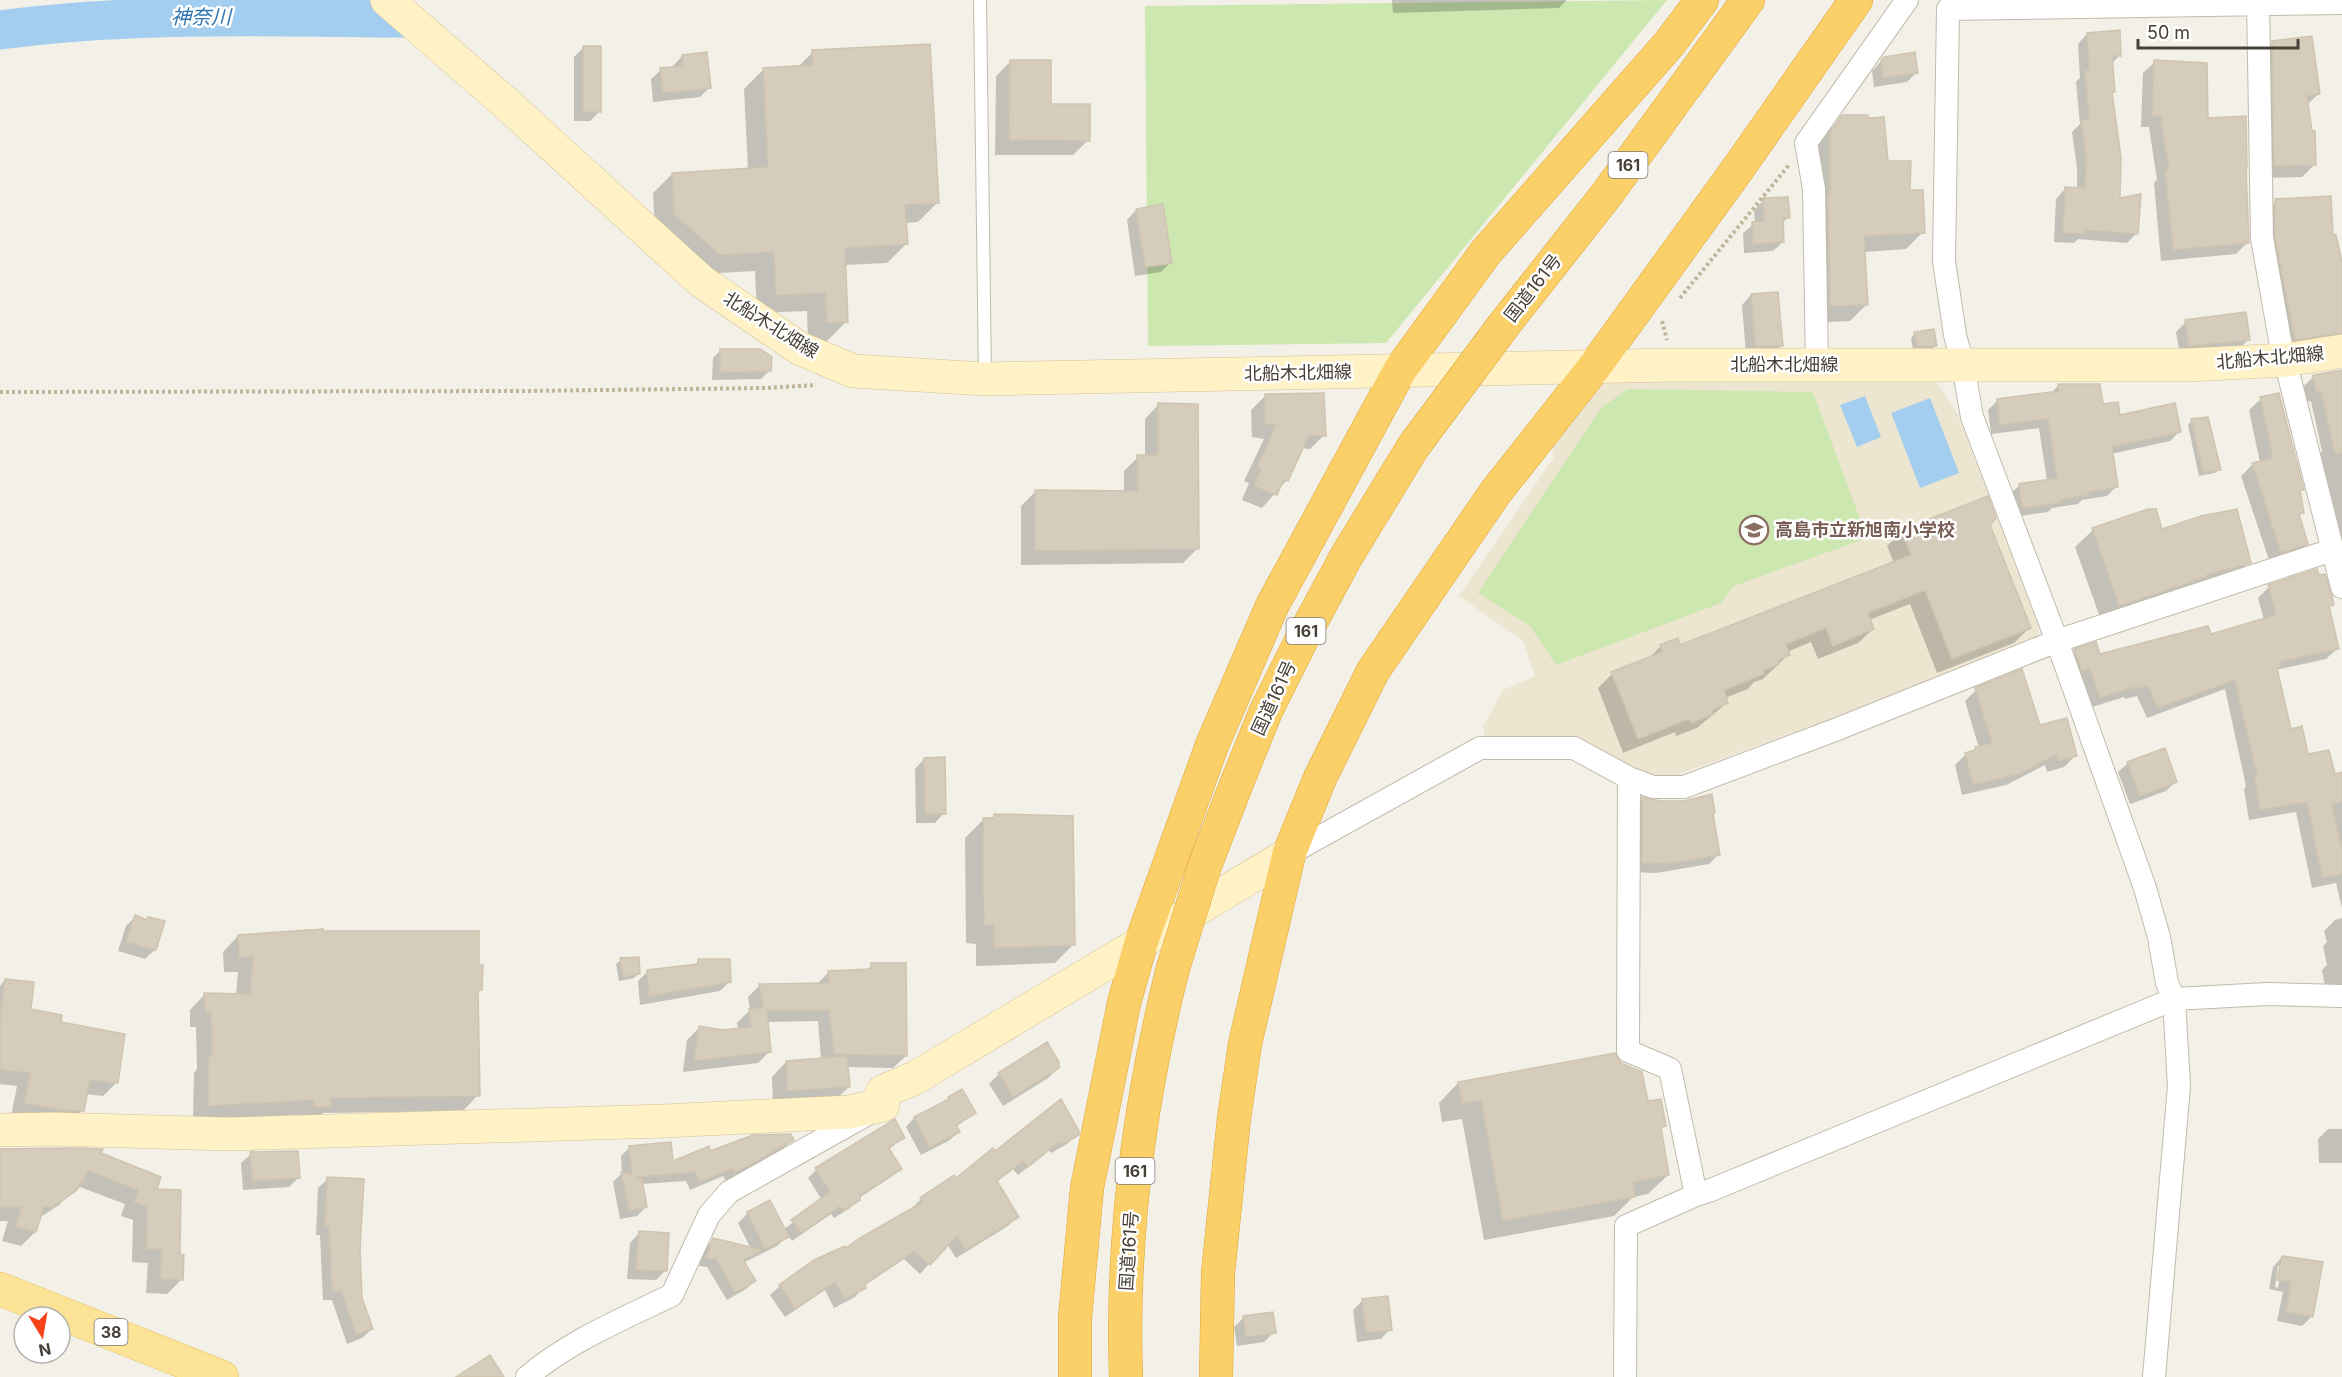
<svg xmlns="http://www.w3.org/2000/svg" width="2342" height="1377" font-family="Inter,'Noto Sans JP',sans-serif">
  <rect width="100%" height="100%" fill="#f3f0e7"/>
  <!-- education -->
  <path fill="#ece5d0" d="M1692,377H1933L1957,413L2038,625V635L2029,647L1666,779L1486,741L1483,727L1503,690L1535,676L1523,641L1459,596L1554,457L1550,439L1591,384Z"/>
  <!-- green -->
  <path fill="#cce7af" d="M1667,0L1386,343L1148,346L1145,6Z
    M1628,389L1813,392L1867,538L1734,586L1721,603L1556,665L1530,626L1478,593L1601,408Z"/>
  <!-- water -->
  <path fill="#a3ceef" d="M1865,396L1881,437L1857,447L1840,405Z
    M1930,398L1959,473L1920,488L1891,413Z"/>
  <!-- shadow -->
  <path fill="#0003" fill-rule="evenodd" d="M210,0H238L225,13Z
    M1392,0H1567L1559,8L1393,13Z
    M2087,34L2120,55L2112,63L2114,92L2111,95L2119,200L2136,234L2127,243L2078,239L2074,243L2054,242L2056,199L2065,189L2077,190V168L2072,132L2080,124L2076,82L2080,78L2078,44Z
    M2273,43L2318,94L2307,105L2315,164L2302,177L2262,178L2260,55Z
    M583,48L600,111L590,121H574V57Z
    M813,52L937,203L918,222L905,223L906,244L887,263L844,265L847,321L827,341L808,342L807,311L757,313L755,271L700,274L655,233L653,193L672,174L748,170L744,89L763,70L797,68Z
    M682,56L709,88L700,97L653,102L651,79L661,70L673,68V66Z
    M1884,58L1917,72L1907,82L1874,87L1872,71Z
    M1011,61L1050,105L1088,140L1073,155H995L996,76Z
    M2155,62L2246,167L2248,242L2236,254L2161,261L2154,183L2157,180L2149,127H2141L2143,73Z
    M1843,116L1887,162L1909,192L1923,232L1906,249L1864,252L1867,304L1850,321L1813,323L1814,151L1826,134Z
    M1764,200L1788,217L1782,224L1783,242L1773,251L1744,253L1743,233L1755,223L1754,210Z
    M2276,201L2332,237L2340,259L2342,258V348L2284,350L2264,212Z
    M1136,210L1170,263L1161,272L1135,276L1127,220Z
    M1751,295L1781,346L1771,355H1746L1742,305Z
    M2186,322L2248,340L2239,349L2180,355L2176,332Z
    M1915,333L1935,346L1931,350H1913L1911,338Z
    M720,351L769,371L761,379L712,380L713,358Z
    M2342,371V540L2334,542L2316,457L2322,451L2311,401L2306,402L2304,386L2314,376Z
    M2059,385L2101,405L2118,417L2180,431L2170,441L2111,454L2117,486L2107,496L2082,500L2078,504L2052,508L2048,512L2013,517L2010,494L2020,485L2047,481L2039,428L1991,434L1988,410L1998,400L2051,393Z
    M1265,396L1324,435L1310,449L1301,448L1287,480L1262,508L1242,500L1249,483L1244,481L1264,439L1252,437L1251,410Z
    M2261,399L2302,489L2299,492L2302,513L2298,517L2307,543L2295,555L2270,563L2241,476L2253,464L2260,463L2249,410Z
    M1159,404L1197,549L1183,563L1021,565V506L1035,492L1124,493V471L1138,457H1145V419Z
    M2192,420L2220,469L2215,473L2199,476L2188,425Z
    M1988,525L2029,628L2014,643L1937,673L1910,604L1869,620L1873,629L1858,643L1818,659L1811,642L1787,652L1788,655L1763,679L1754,682L1748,689L1725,698L1727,703L1697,728L1676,736L1675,732L1623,753L1598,688L1612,674L1648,659L1660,647H1679L1894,563L1887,546L1902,532Z
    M2093,530L2161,531L2249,562L2231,580L2102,623L2075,547Z
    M2269,587L2333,604L2328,608L2337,649L2326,659L2276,670L2290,730L2307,756L2334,776L2342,774V908L2336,883L2312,888L2296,812L2249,820L2244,789L2246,786L2225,689L2147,718L2137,696L2125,699L2124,697L2089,708L2064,662L2075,651L2099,655L2209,636L2264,620L2258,598Z
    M1976,690L2039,727L2075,756L2064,767L2047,772L2045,765L2006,785L1962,795L1955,765L1966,754L1979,748L1965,701Z
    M924,759L944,813L935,823H916L915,769Z
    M2128,763L2175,782L2166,791L2130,804L2118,772Z
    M1643,799L1711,815L1718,855L1709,864L1656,873L1634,872V808Z
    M995,816L1074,944L1055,963L976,966V944L966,943L965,838L984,819H992Z
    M135,917L155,950L145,959L118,951L126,926Z
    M2342,918V998L2326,993L2322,970L2327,965L2323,946L2327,942L2324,931L2335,920Z
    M322,933L478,967L481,989L477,994L478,1095L463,1111L323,1113L314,1122H299V1115L193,1120L194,1073L197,1069L196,1027H190V1010L205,994L236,995L238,972H224L223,952L238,936Z
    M621,960L639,973L634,978L619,981L616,964Z
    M699,961L730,981L720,991L640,1005L638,981L648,971L693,966Z
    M872,965L906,1056L893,1068L847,1067L849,1087L834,1101L773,1105L772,1077L786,1062L821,1060L818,1021L767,1022L770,1051L758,1063L683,1072L687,1040L699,1028L723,1031L738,1030L737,1023L750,1010L748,997L760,985L817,984L829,972L866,971Z
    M5,980L30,1010L60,1024L116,1083L103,1096L86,1094L83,1110L69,1124L11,1116L17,1086L0,1084V986Z
    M1058,1068L1048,1078L1003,1106L989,1084L999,1074Z
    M1458,1083L1647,1103L1665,1125L1660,1130L1668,1175L1648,1194L1633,1197L1614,1216L1484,1240L1462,1119L1442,1122L1439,1103Z
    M961,1091L975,1112L956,1127L958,1132L950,1140L921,1155L906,1127L914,1118L943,1104Z
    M2328,1129H2342V1163H2319L2318,1139Z
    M1077,1134L1067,1144L1051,1153L1049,1150L1018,1175L1013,1169L996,1182L1017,1217L1008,1226L956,1258L947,1244L920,1274L904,1259L864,1286L855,1297L834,1308L825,1290L785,1317L770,1295L780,1286L846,1250L913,1209L912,1208L921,1199L955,1180L994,1153Z
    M903,1138L888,1150L900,1169L891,1177L859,1198L850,1208L834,1218L831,1214L792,1241L788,1235L777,1246L743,1263L754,1281L746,1289L727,1300L707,1267L699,1266L705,1248L714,1240L751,1249L738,1223L748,1213L783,1230L822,1200L808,1178L816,1170Z
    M792,1140L783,1149L726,1181L723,1176L690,1190L686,1181L641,1184L646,1207L637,1216L620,1219L613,1182L622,1173L621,1156L630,1147L672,1163L710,1153Z
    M0,1151L98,1154L155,1190L178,1256L181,1280L167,1294L146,1293L148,1263L132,1262L133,1220L121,1216L125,1204L77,1186L59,1205L39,1218L35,1232L21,1246L2,1241L8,1221H0Z
    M251,1154L298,1178L289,1187L243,1190L241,1163Z
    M328,1179L359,1250L361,1298L372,1329L362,1338L347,1344L332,1300H323L320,1235H316L318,1188Z
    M639,1233L665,1271L656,1280L627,1279L630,1243Z
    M2282,1257L2312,1316L2302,1326L2277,1321L2283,1292L2269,1289L2273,1267ZM2278,1266H2282L2278,1288L2275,1287Z
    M1362,1301L1390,1329L1381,1339L1357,1342L1353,1310Z
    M1244,1317L1274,1332L1264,1342L1237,1346L1234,1327Z"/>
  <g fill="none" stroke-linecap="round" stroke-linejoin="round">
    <!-- river -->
    <path stroke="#a3ceef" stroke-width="39" d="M0,30C134,12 268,17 403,18"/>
  </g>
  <!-- building -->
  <path fill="#d5ccbc" stroke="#cfc4af" stroke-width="1.5" d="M2120,30L2121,56H2112L2115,92H2112L2121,158L2120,198L2141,194L2138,234L2085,230V234L2063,233L2065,187L2085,188L2086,158L2081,121L2089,119L2085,71L2089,70L2087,33Z
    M2312,36L2320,94L2307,96L2312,131H2315L2316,165L2274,166L2272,41Z
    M930,44L939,203L905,205L908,244L845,248L848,322L827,323L825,293L776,295L774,252L720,255L674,214L672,173L768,167L763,68L813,65L812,50Z
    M583,46H601V112H583Z
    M707,52L711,88L663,93L660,68L683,66L682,55Z
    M1915,52L1918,73L1883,78L1881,60L1884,57Z
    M1010,60H1051V104H1090V141L1009,140Z
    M2154,60L2207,63L2208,118L2246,116L2247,168H2246L2249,243L2173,250L2165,170H2169L2162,128L2161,116H2152Z
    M1842,115H1868V118L1884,117L1888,161H1911L1910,190H1923L1925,233L1864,236L1868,305L1830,306L1828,194H1830V133Z
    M2331,196L2333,235H2336L2342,262V333L2295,340L2275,237V199Z
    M1788,197L1790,218H1783L1784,242L1753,244L1752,222L1764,221L1763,198Z
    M1163,204L1172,263L1145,267L1136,209Z
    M1778,292L1783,346H1755L1751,294Z
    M2246,312L2250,340L2189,346L2185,320Z
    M1934,329L1937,346H1917L1914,332Z
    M720,349H760L772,357L771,371L720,373Z
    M2342,370V453L2335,454L2321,391L2316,392L2313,375Z
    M2058,384H2100L2103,404L2118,402L2120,415L2175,403L2181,432L2112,447L2118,487L2088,492L2089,495L2059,500L2060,503L2022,508L2019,484L2057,478L2048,419L2000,425L1997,399L2059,391Z
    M1324,393L1326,436L1309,435L1288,481L1284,479L1277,495L1254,486L1261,469L1257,467L1276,425L1265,424V394Z
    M2279,393L2304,490H2300L2304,513L2299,514L2308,544L2281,553L2252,463L2273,458L2260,397Z
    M1158,403L1198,404L1199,549L1035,551V490L1138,491L1137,455H1158Z
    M2208,417L2221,470L2203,473L2191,419Z
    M1988,496L1996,518L1990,525L2031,628L1952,659L1925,590L1868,613L1874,629L1833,646L1826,628L1786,644L1790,655L1778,660L1779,664L1763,671L1764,674L1724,690L1728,703L1712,710L1714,714L1691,723L1689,719L1638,739L1611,672L1662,652L1660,645L1678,638L1680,645L1911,555L1901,530Z
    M2148,509H2156L2162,529L2201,516L2237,509L2251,563L2206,575V577L2119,606L2092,528Z
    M2317,569L2319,575L2325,574L2332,596L2334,605L2329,606L2339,649L2279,662L2281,667L2277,668L2291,729L2302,726L2308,754L2329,750L2335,774L2342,772V801L2332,804L2342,849V874L2322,878L2307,802L2260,810L2254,777L2257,776L2235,680L2158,708L2148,686L2135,689V687L2100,698L2090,668L2082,671L2074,649L2096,642L2100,654L2208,626L2211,634L2276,615L2268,585Z
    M2022,669L2040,725L2067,718L2077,756L2058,761L2056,755L2019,774L1973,785L1965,753L1975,750V747L1992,743L1975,688Z
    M2165,748L2177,782L2139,796L2127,762Z
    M945,757L946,814H925L924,758Z
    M1712,794L1715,813L1713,814L1720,855L1666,864L1642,863V797L1660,801H1684Z
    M994,814L1073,816L1075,945L994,948V925H984L983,818H994Z
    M135,915L147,920L148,917L165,921L156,950L126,942Z
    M323,929L324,931H479V965H483L482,990H478L480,1096L331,1098V1107H313L314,1100L208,1106V1056H212L211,1012H205L204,993L250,994L253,957H239L238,935Z
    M639,957L640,974L623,977L620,958Z
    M698,959H730L731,982L649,996L647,970L698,964Z
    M871,963H906L907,1056L834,1054L829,1010H767L771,1052L694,1061L699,1026L723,1030L751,1027L749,1009L763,1007L759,984L829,983L828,971L871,969Z
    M5,979L34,982L31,1009L62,1015L61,1022L125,1034L118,1083L90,1080L84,1111L59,1110L24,1103L30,1073L0,1070V1020Z
    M1047,1042L1059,1062V1068L1013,1097L998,1073Z
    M1615,1053L1621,1063L1642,1072L1648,1101L1661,1099L1666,1126L1661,1127L1669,1175L1633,1182L1635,1197L1503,1221L1481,1100L1462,1104L1458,1082Z
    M847,1056L850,1087L787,1091L786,1061Z
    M962,1089L976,1113L956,1125L960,1132L929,1148L914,1117L949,1099L948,1097Z
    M1061,1099L1079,1131V1135L1061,1145L1059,1142L1028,1167L1023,1161L997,1181L1019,1217L966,1250L957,1236L930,1265L914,1251L865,1284L866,1288L844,1299L835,1282L795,1309L779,1285L814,1260L845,1246L846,1248L860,1238L923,1202L920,1198L954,1175L956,1178L993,1148L995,1151Z
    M895,1119L905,1138L888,1147L902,1169L860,1195V1200L843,1211L840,1206L801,1233L791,1220L830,1192L815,1168Z
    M791,1134L794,1140L735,1173L733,1168L699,1182L695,1172L635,1177L642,1179L647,1207L629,1211L621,1172L632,1175L629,1146L671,1142L673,1161L709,1146L710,1151L753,1135Z
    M71,1148L103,1149L101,1153L161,1177L157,1189L181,1190L180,1254L184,1255L183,1280L160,1279L162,1249H146L147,1206L134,1202L138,1190L89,1171L76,1191L52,1207H44L36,1232L16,1227L21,1207H0V1149Z
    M298,1151L300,1178L252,1181L250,1152Z
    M327,1177L364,1179L360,1250L362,1298L373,1329L356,1335L341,1291H332L329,1226H325Z
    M770,1200L789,1237L765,1249L747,1212Z
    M639,1231L669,1233L667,1271L636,1270Z
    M713,1238L763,1250L743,1260L756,1281L735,1293L716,1259L706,1258Z
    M2282,1256L2323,1262L2313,1317L2286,1312L2291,1282L2277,1280Z
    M1388,1296L1392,1330L1366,1333L1362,1299Z
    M1273,1312L1276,1333L1246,1337L1243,1316Z
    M490,1355L504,1377H456Z"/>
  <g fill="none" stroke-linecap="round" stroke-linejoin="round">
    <!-- lane casing -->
    <g stroke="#c1bbac" stroke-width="14">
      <path id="lane" d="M980,0L985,378"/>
    </g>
    <!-- street casing -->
    <g stroke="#c1bbac" stroke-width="24">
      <path id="street" d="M2258,0L2262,238L2280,340L2342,587
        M1817,365L1814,189L1806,143L1907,0
        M1629,778L1628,1051L1670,1069L1696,1195
        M1289,854L1480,748H1574L1629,778L1653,787H1684L1835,730L2057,641L2332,550
        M527,1377C569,1341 623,1319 672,1295L709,1215L729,1192L866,1115
        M1625,1377L1626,1226L1696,1195L1711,1190L2174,999L2267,994L2342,996
        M2154,1377L2179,1086L2174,999L2167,983L2159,937L2145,888L2057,641L1972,417L1963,365L1955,335L1944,261L1948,9L2342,3"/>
    </g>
    <!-- secondary casing -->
    <g stroke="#d3c497" stroke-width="34">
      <path id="secondary" d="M387,0L508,105L701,281L799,348L853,371L985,379L1673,365H2188L2286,360L2342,351
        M0,1130L53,1129L228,1134L664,1121L849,1112L883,1105L882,1092L915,1078L1289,854"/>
    </g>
    <!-- primary casing -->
    <g stroke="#e2c165" stroke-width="34">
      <path id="primary" d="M0,1289L222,1377"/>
    </g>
    <!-- highway casing -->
    <g stroke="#dca538" stroke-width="34">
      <path id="highway" d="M1503,326L1607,194L1748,0
        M1075,1377V1318L1087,1188L1124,1003L1141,943L1212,745L1272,606L1400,370L1486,252L1669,44L1702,0
        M1126,1377C1121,1239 1139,1102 1173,968
        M1216,1377L1218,1273L1234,1118L1245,1044L1289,854L1320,778L1373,671L1495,493L1595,366L1737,170L1856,0"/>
    </g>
    <!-- path -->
    <path stroke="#c0b49a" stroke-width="4" stroke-dasharray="3 3" stroke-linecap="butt" d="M1680,298L1789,165
      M1662,321L1667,340
      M0,392L524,391L765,388L816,385"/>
    <!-- lane -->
    <use href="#lane" stroke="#fff" stroke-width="12"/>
    <!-- street -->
    <use href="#street" stroke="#fff" stroke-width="22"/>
    <!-- secondary -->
    <use href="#secondary" stroke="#fef2c6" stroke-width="33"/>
    <!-- primary -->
    <use href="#primary" stroke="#fde396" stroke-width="33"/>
    <!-- highway -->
    <use href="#highway" stroke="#fcd068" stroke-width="33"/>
    <!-- highway-bridge casing -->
    <g stroke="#dca538" stroke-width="34" stroke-linecap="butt">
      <path id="highway-bridge" d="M1173,968L1204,868L1238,780L1266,711L1304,635L1346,557L1413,447L1503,326"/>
    </g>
    <!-- highway-bridge -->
    <use href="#highway-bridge" stroke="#fcd068" stroke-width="33"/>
  </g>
  <!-- icons -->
  <defs>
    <g id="school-ring" transform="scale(1.5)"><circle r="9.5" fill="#fff" stroke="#8d6e63" stroke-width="1.5"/><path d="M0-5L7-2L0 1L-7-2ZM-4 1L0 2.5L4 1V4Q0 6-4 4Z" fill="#8d6e63"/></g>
  </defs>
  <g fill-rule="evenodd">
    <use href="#school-ring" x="1754" y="530"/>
  </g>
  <g text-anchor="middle" stroke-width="5" stroke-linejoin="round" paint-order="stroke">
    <!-- shield labels -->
    <g fill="#fff" stroke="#7e7972" stroke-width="1.5">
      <rect x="1608.5" y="152" width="39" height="26" rx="4.5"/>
      <rect x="1286.5" y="618" width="39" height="26" rx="4.5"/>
      <rect x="1115.5" y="1158" width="39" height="26" rx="4.5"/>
      <rect x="94.5" y="1319" width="33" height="26" rx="4.5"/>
    </g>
    <g font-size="16" font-weight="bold" fill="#464036">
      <text x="1628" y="171">161</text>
      <text x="1306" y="637">161</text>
      <text x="1135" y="1177">161</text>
      <text x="111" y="1338">38</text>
    </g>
    <!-- street labels -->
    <g font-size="18" fill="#464036" stroke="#fff">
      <text transform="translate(1533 288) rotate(-52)" y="6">国道161号</text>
      <text transform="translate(771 325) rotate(32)" y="6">北船木北畑線</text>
      <text transform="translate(2270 358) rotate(-5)" y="6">北船木北畑線</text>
      <text x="1784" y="371">北船木北畑線</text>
      <text transform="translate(1298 373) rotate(-1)" y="6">北船木北畑線</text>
      <text transform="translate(1274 698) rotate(-65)" y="6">国道161号</text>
      <text transform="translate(1129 1251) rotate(-86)" y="6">国道161号</text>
    </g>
    <!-- education labels -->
    <g font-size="18" font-weight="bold" fill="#785e54" stroke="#fff" text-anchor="start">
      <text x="1775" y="536">高島市立新旭南小学校</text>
    </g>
    <!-- water labels -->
    <g font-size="20" font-style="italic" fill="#3076b1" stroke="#fff">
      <text x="201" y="24">神奈川</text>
    </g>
  </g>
  <!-- north arrow -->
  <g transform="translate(42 1335) rotate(169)"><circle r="28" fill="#ffffff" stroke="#b5b3af" stroke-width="1.5"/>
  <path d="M0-4.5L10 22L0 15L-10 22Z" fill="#f84219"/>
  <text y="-9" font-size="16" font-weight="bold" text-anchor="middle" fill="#464036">N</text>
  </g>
  <!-- scale -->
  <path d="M2138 39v9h160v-9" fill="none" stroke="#464036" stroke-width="3"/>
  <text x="2147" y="39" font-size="18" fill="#464036" stroke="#ffffff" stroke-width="4.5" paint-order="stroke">50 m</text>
</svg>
